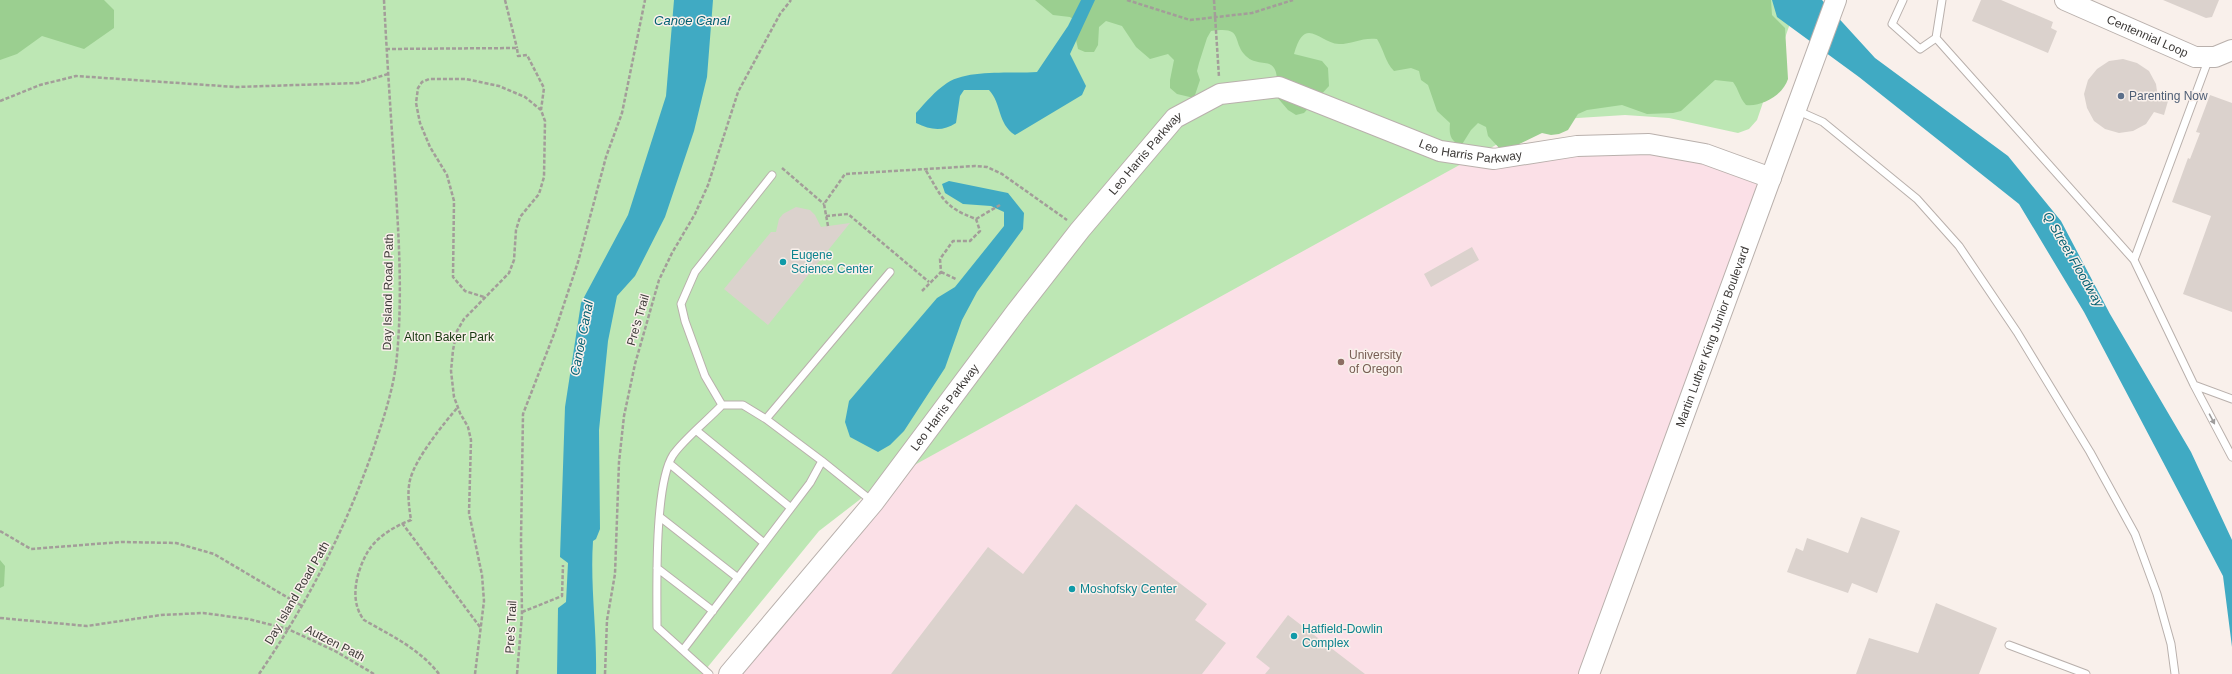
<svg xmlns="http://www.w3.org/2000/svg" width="2232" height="674" font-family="Arial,sans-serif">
  <rect width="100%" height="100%" fill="#f9f0eb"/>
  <!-- education -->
  <path fill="#fbe0e7" d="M1649,144L1771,178L1589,674H729L942,412L1440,151Z"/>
  <!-- green -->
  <path fill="#bde7b4" d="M0,0H1798L1757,120L1749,129L1738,133L1669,118L1625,115L1562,119L1514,135L880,484L819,531L702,674H0Z"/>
  <!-- forest -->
  <path fill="#9bcf90" d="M0,0H104L114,10V28L84,49L42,36L17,54L0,60Z
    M1035,0H1771L1772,15L1785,28L1788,79C1783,95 1762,107 1746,105C1739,97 1739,90 1733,82L1715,80L1681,111L1673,113L1647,114L1622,105L1587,110L1578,114L1568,130L1559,134L1551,135L1542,133L1509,149L1501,150L1488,136L1486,127L1478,123L1471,130L1461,146C1450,140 1449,135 1450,123L1437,111L1428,85L1421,80L1419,71L1411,68L1394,71C1385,62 1384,50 1377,39C1363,37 1352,44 1339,44C1319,43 1305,14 1294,54L1322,61L1328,68L1329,86L1304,113L1296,115L1288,110L1276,96C1282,47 1260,73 1244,54C1232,39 1243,26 1211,31L1207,38L1199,63L1197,71L1200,80L1194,98L1177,94L1170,88V80L1174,60L1168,54L1150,59L1136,47L1122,26L1106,21L1099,27L1098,45L1094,52H1085L1078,49L1076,40L1077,22L1070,17L1053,15Z
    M0,560L5,566L4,586L0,588Z"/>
  <!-- water -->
  <path fill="#40aac3" d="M674,0H713L707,77L694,131L665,217L635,276L617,296L608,341L599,430L600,529L596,539L593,541C590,586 597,629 596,674H557L558,608L566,602L568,563L560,557L565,407L581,303L628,215L666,96Z
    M1081,0H1095L1070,54L1086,86L1082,95L1015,135C997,123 1002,104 989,90H964L960,96L956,123C942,132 931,130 916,123V113C926,102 935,91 947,83C969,69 1011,74 1037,72L1068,26Z
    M1772,0H1822L1875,58L2008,156L2061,221L2110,314L2191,452L2232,540V647L2223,576L2084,312L2019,204L1859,77L1777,17Z
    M949,181L1008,193L1024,213L1023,229L977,292L962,320L945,368L904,431L890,445L878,452L850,437L845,422L849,401L937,298L955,287L1004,226V212L991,206L963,204L945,193L942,184Z"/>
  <!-- building -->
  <path fill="#dbd2cd" d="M1981,0H2001L2053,22L2051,28L2057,31L2048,53L1972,21Z
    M2163,0H2219L2212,17L2206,18Z
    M2123,59L2137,63L2149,71L2156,84L2158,98L2168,101L2164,115L2154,112L2146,124L2133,131L2119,133L2105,129L2094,121L2087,108L2084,94L2088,80L2097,69L2109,61Z
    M2210,95L2232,103V312L2183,294L2211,216L2172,202L2188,158L2190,159L2200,133L2196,132Z
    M796,207L810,210L815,215L821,227L850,223L768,325L724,289L771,232H776L779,219L783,214Z
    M1472,247L1479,260L1431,287L1424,274Z
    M1076,504L1207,604L1195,620L1226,643L1202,674H891L988,547L1023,574Z
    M1861,517L1900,531L1877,593L1852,583L1848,593L1787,572L1796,548L1803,551L1807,538L1848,553Z
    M1936,603L1997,628L1979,674H1856L1869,638L1918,653Z
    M1288,615L1365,674H1265L1270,668L1256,657Z"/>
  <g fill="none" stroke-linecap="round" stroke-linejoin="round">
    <!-- lane casing -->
    <g stroke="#b9b0ac" stroke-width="9">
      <path id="lane" d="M1903,0L1892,24L1920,49L1936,38L1942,0
        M1936,38L2134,260
        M2209,58L2134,260L2194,385L2232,457
        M1796,110L1823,122L1917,199L1959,246L2017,332L2090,452L2135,534L2157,594L2171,644L2175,674
        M2194,385L2232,399
        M722,405L705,376L685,321L681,304L695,272L772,175
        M766,419L890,272
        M697,431L791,508
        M822,461L873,502
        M670,464L764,543
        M660,517L738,578
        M657,568L713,611
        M2009,645L2086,674
        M683,650L810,483L822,461L766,419L743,405H722C709,419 683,440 673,455C654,485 657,589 657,627L709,674"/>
    </g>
    <!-- secondary casing -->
    <g stroke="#b9b0ac" stroke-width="22">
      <g id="secondary">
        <path id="s1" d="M2065,0L2195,57H2215L2232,50"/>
        <path id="s2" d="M729,674L874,502L1016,312L1080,230L1175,118L1220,94L1279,87L1440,151L1494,159L1577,146L1649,144L1705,154L1771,178"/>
        <path id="s3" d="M1589,674L1836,0"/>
      </g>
    </g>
    <!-- path -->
    <path stroke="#a39d99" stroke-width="2.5" stroke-dasharray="4 2" stroke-linecap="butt" d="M505,0L517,48
      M1127,0L1190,20L1252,13L1293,0
      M1214,0L1219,77
      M386,49L517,48L518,56L527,55L544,88L541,110
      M0,101L40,85L76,76L236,87L358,83L388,74
      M782,168L824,204
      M826,216L848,214L929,282
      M976,219L1000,205
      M828,226L824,204L845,174L975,166L987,167L1002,174L1067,220
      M941,272L956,279
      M922,291L941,272L940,259L953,241H970L980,231L976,219C943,207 942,197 925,169
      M402,523L480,627
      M0,531L31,549L121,542L176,543L214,554L302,606
      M522,612L562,596L563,565
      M0,618L87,626L161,615L203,613L248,619L288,629L335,651L374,674
      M259,674C307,604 345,530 373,450C382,423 392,394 396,365C403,302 399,240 395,177C391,118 387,59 384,0
      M439,674C420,649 390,635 364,620C349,601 356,573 367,553C376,537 395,526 411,520C409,507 407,493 410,480C415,459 444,423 458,407
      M475,674L484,601L482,575L469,513L471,440L468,427L460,413L454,397L451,371L453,350L457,331L464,319L509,273L514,260L516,230L520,217L539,194L544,177L545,121L541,110L525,97L499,86L466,79H429L422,82L418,88L416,103L420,123L430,147L447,175L454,201L453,277L465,291L484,297
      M517,674L522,615L521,540L523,414L554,334L578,262L606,157L622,113L645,0
      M605,674L607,620L615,574L619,462L624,416L635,364L659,280L672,253L695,214L708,185L738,92L780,14L791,0"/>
    <!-- lane -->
    <use href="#lane" stroke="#fff" stroke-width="7"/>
    <!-- secondary -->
    <use href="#secondary" stroke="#fff" stroke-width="20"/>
  </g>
  <!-- one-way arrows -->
  <defs><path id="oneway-solid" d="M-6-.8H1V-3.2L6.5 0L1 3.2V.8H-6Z"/></defs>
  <use fill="#9e9c9c" href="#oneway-solid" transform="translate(2212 419) rotate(62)"/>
  <!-- markers -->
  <circle fill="#5c6f8a" stroke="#f9f0eb" stroke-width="1.5" cx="2121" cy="96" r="4"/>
  <g fill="#0f9aa8" stroke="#f9f0eb" stroke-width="1.5">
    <circle cx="783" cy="262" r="4"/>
    <circle cx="1072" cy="589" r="4"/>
    <circle cx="1294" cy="636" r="4"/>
  </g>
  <circle fill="#8d6e63" stroke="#f9f0eb" stroke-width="1.5" cx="1341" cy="362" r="4"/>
  <g text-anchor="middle" stroke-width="3" stroke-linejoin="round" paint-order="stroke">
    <!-- street labels -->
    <g font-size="12" fill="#3d3a38" stroke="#f9f0eb">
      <text dy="4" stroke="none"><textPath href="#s1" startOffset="90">Centennial Loop</textPath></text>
      <text dy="4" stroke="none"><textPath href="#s2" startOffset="1027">Leo Harris Parkway</textPath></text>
      <text dy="4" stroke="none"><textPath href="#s2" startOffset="667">Leo Harris Parkway</textPath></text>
      <text transform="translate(388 292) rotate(-89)" y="4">Day Island Road Path</text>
      <text transform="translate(638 320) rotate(-74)" y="4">Pre's Trail</text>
      <text dy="4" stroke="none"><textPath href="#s3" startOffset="359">Martin Luther King Junior Boulevard</textPath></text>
      <text dy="4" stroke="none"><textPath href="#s2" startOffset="343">Leo Harris Parkway</textPath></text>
      <text transform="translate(297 593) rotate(-60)" y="4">Day Island Road Path</text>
      <text transform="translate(511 627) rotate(-87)" y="4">Pre's Trail</text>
      <text transform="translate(335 643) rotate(27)" y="4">Autzen Path</text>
    </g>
    <!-- service labels -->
    <g font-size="12" fill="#4e5e75" stroke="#f9f0eb" text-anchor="start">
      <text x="2129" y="100">Parenting Now</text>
    </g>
    <!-- culture labels -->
    <g font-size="12" fill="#0d838f" stroke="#f9f0eb" text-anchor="start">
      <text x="791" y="259">Eugene<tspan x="791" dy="14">Science Center</tspan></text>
      <text x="1080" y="593">Moshofsky Center</text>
      <text x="1302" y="633">Hatfield-Dowlin<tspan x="1302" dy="14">Complex</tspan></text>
    </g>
    <!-- park labels -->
    <g font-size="12" fill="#16380e" stroke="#f9f0eb">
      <text x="449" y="341">Alton Baker Park</text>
    </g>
    <!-- education labels -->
    <g font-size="12" fill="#785e54" stroke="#f9f0eb" text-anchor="start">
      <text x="1349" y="359">University<tspan x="1349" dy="14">of Oregon</tspan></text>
    </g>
    <!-- water labels -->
    <g font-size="13" font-style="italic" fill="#025f71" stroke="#f9f0eb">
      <text x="692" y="25">Canoe Canal</text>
      <text transform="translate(2074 259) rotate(60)" y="5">Q Street Floodway</text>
      <text transform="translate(581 338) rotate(-79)" y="5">Canoe Canal</text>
    </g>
  </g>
</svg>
